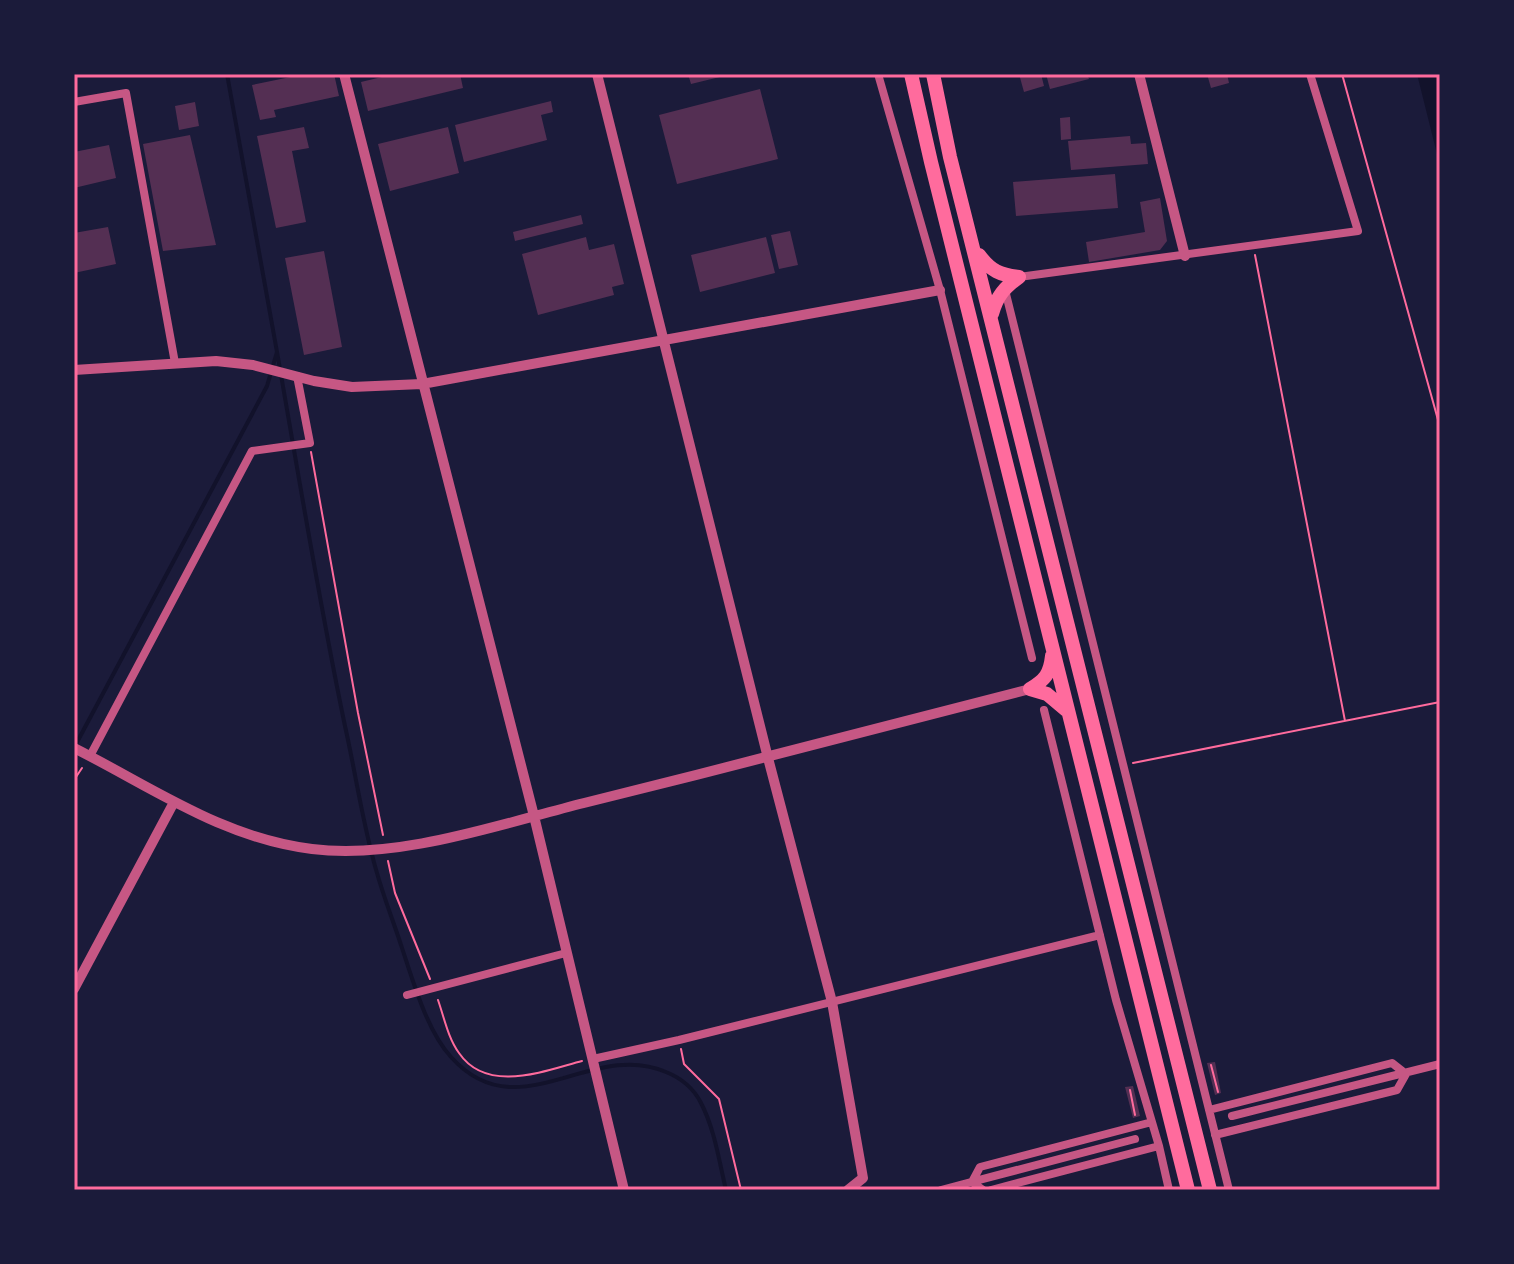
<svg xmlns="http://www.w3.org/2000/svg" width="1514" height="1264" font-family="Signika,sans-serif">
  <rect width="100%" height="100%" fill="#1b1b3a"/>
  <!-- water -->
  <path fill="#12122b" d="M1417,74H1440V166Z"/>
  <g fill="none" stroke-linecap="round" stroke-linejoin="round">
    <!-- stream -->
    <path stroke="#12122b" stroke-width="4" d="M277,352C299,477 319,602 345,726C356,775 363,826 377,873C384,898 394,923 402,948C413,981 427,1031 451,1057C518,1132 591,1039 666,1072C681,1078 694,1089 701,1103C715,1130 719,1161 726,1190
      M75,746L267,386L277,352L227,74"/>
  </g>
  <!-- building -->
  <path fill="#542f53" d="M305,74H334L339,96L274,110L276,117L260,120L252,85Z
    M394,74H460L463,88L368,111L361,82Z
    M688,74H728V75L691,84Z
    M1019,74H1041L1044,86L1024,92Z
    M1046,74H1087L1089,79L1050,89Z
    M1207,74H1227L1229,83L1211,88Z
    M760,89L778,159L677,184L659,115Z
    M551,101L553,112L541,115L547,140L464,162L455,125Z
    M195,102L199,126L179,130L175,106Z
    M1070,117L1071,139L1061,140L1060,118Z
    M304,127L309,148L292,151L306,222L276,228L257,136Z
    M448,127L459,173L390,191L378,144Z
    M190,135L216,245L163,251L143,144Z
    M1130,136L1131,144L1146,143L1148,164L1071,170L1068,141Z
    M109,145L116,178L74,188V152Z
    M1115,174L1118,208L1016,216L1013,182Z
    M1160,198L1167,241L1160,250L1089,262L1086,242L1145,232L1140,202Z
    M581,215L583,224L515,241L513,232Z
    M108,227L116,264L74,273V233Z
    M790,231L798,265L779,269L771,235Z
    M586,237L589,250L614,244L624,284L612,287L614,295L538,315L522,254Z
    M766,237L775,273L700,292L691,255Z
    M324,251L342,347L304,355L285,258Z
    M1215,1062L1221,1093L1215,1095L1207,1063Z
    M1133,1086L1140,1116L1133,1118L1125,1087Z"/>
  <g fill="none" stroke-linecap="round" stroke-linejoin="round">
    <!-- path -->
    <path stroke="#ff6b9d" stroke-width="2" d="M1342,74L1440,427
      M1255,255L1345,721
      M311,452L358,713L383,835
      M1133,763L1440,702
      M74,780L82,768
      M388,861L395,893L430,979
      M438,1000C444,1017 448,1038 459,1053C487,1094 544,1071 582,1061
      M681,1049L684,1064L719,1099L741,1190
      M1211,1065L1218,1092
      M1130,1090L1135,1115"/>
    <!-- minor -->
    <path stroke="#c65784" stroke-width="8" d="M878,74L940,290L1032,658
      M74,102L126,93L175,363
      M1019,277L1358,231L1310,74
      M1005,290L1229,1190
      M1044,710L1116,1000L1159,1146L1169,1190
      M90,756L252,451L310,443L297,376
      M407,995L566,953
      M593,1059L679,1040L1100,935
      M1209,1110L1392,1063L1406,1074
      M1232,1116L1440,1064
      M1215,1135L1397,1090L1406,1074
      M972,1182L980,1167L1152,1122
      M972,1182L983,1190
      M941,1190L1135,1139
      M991,1190L1159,1146"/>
    <!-- tertiary -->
    <path stroke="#c65784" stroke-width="10" d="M344,74L534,816L624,1190
      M597,74L768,758L832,1002L863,1178L848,1190
      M1139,74L1185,256
      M74,370L216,361L253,365L314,381L352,387L422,384L940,290
      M74,748C152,787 222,838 312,849C399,860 500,824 584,803C733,766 882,728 1030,689
      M74,989L173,804"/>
    <!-- trunk -->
    <path stroke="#ff6b9d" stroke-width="14" d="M911,74L931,162L1188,1190
      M933,74L950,157L1210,1190
      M979,255C991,271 1000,275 1019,277
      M992,314C997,296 1004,288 1019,277
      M1030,689L1047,694L1066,710
      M1030,689C1045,680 1050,674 1052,656"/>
  </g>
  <!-- border -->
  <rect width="1514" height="1264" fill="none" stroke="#1b1b3a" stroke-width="152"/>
  <rect x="76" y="76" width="1362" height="1112" fill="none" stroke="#ff6b9d" stroke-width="3"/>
</svg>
